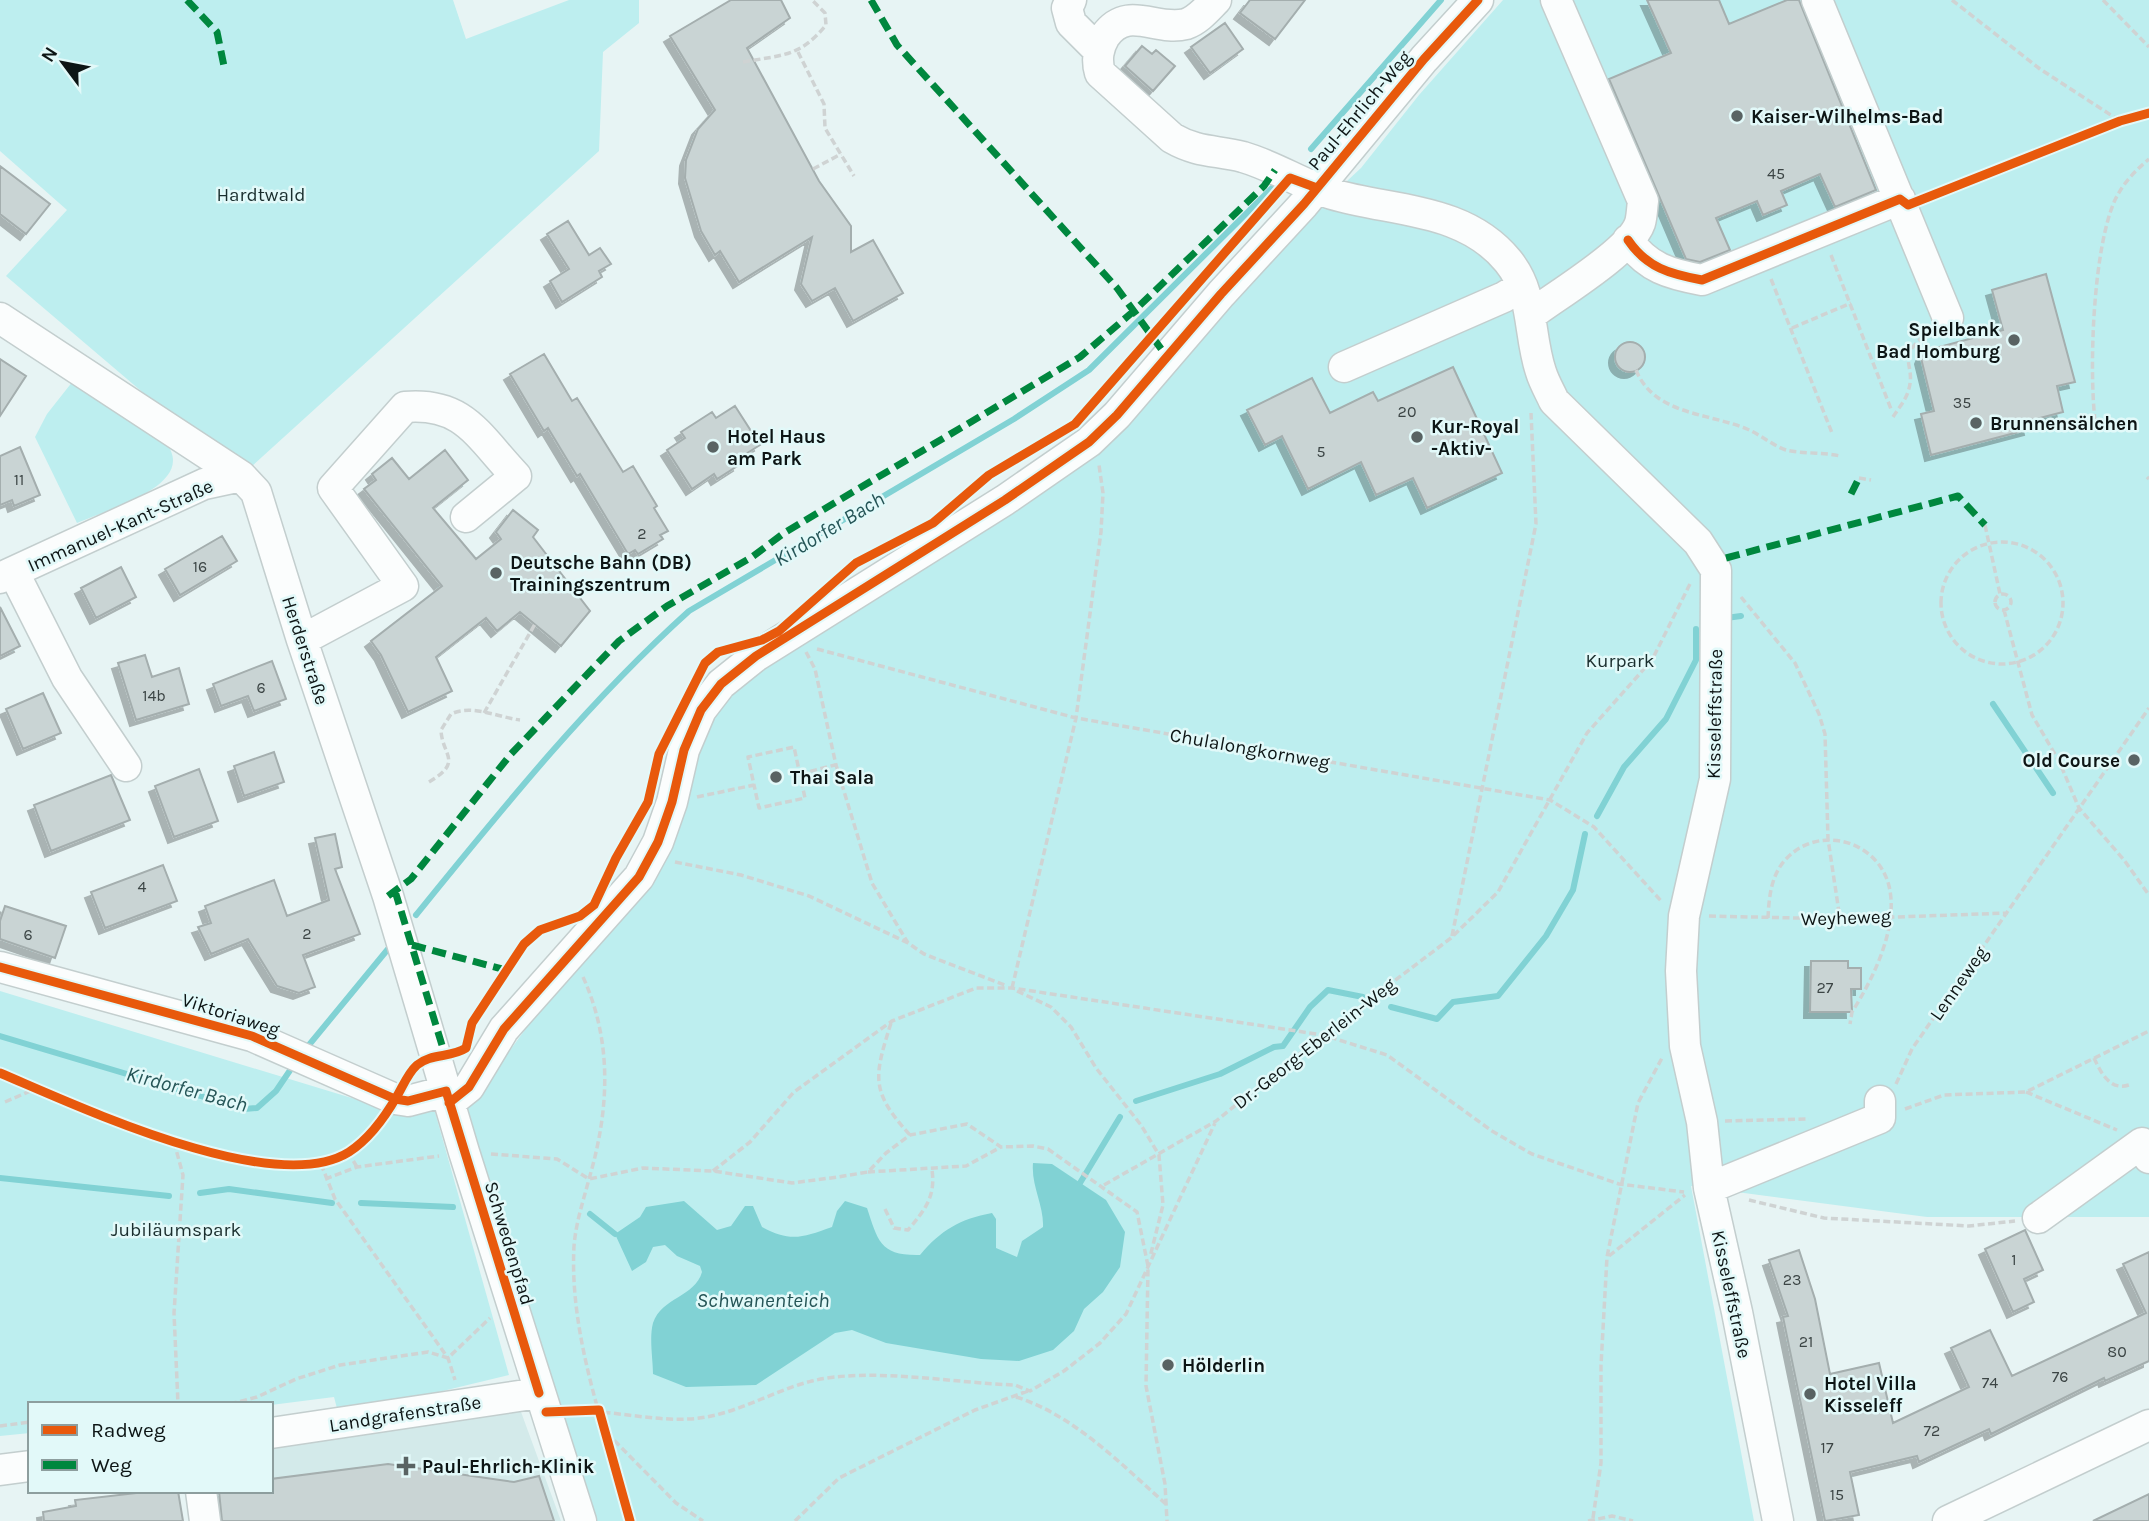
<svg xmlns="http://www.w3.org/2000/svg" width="2149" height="1521" font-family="Karla,sans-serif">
  <defs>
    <filter id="shadow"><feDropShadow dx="-6" dy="6" stdDeviation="0" flood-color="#0004"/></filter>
  </defs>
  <rect width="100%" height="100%" fill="#e7f4f4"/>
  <!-- built -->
  <path fill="#d3eaea" d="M517,1401L561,1521H194L191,1491H271V1440Z"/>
  <!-- green -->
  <path fill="#bdeeef" d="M0,0H453L466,39L569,0H639V23L603,52L599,151L241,476L6,276L67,210L0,151Z
    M1503,0H2149V1217H1927L1691,1186L1754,1521H590L462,1116L576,960L623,913L695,745L741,677L1101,449L1141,410L1202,337L1333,194L1361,168L1419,95Z
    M73,381L166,443C199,485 106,510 77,523L35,437L47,414Z
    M0,991L401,1113L433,1105L509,1375L339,1416L334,1397L271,1405L30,1404V1433L0,1436Z"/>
  <!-- water -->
  <path fill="#81d2d4" d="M1033,1163L1052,1164L1106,1200L1125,1232L1120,1267L1103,1292L1084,1309L1074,1331L1053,1350L1019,1361L981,1359L886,1343L852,1330L835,1333L756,1385L686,1387L653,1374C653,1359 649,1338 653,1323C662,1297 695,1297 702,1272L700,1266L677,1256L665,1245L653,1247L646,1262L632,1271L615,1234L640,1217L646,1207L684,1201L717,1230L731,1226L745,1206H753L762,1227C790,1242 802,1238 832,1227L837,1211L845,1201L867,1208C878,1241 880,1256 920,1255C941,1230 960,1219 992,1213L996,1219V1248L1017,1257L1022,1241L1043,1227C1044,1205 1031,1186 1033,1163Z"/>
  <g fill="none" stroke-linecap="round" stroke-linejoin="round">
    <!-- stream -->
    <path stroke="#81d2d4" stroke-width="6" d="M1311,149L1441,0
      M1726,618L1741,616
      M1993,704L2053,793
      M1597,816L1624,767L1666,719L1696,660V629
      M416,915C502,809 588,702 689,611L1014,419L1089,370L1277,183
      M1391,1007L1437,1019L1453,1002L1498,996L1546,936L1573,890L1585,834
      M0,1036L244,1109L257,1108L276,1091L295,1063
      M304,1051L388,949
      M1136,1101L1220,1074L1274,1047L1283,1046L1310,1007L1328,990L1363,997
      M0,1178L169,1196
      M1080,1183L1120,1117
      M200,1193L229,1189L332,1203
      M361,1203L453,1207
      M590,1214L615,1234"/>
  </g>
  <!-- building -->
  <path fill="#c9d4d4" stroke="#a4aeae" stroke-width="2" filter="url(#shadow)" d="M731,0H781L790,18L747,48L819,181L851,226V252L873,240L903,293L853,321L835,288L812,301L801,284L812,237L739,282L720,251L715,255L701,231L685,178L686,160L698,129L715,110L670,36Z
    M1250,0H1305L1275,39L1240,13Z
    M1647,0H1719L1729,24L1787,0H1799L1876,190L1835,207L1820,174L1781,191L1787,205L1763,215L1757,201L1716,218L1730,250L1700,262L1686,259L1609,79L1671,53Z
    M1225,23L1243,49L1210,73L1191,47Z
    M1142,46L1152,54L1156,50L1175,66L1153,91L1125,66Z
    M0,166L50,204L26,234L0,214Z
    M568,221L589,255L600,248L611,264L599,271L602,277L562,302L550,281L569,269L547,234Z
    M2046,274L2075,382L2057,386L2063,412L2028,421L2030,429L1931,455L1921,414L1934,411L1921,358L1924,351L2003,330L1992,290Z
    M1615 357a15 15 0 1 1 30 0a15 15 0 1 1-30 0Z
    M544,354L572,401L577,398L623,472L633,466L657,506L654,508L668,531L660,535L663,539L638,554L635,550L628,554L580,474L577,476L548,428L544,431L510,374Z
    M0,359L26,376L0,416Z
    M1453,367L1502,473L1427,508L1413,478L1376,495L1361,462L1308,489L1282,436L1265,445L1247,410L1312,378L1330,413L1373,392L1378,401Z
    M735,406L760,445L736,460L739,465L717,479L714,474L692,489L667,450L685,438L681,432L712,412L716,418Z
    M20,447L40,495L14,506L12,500L0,505V456Z
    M445,450L468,480L433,508L476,559L501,539L496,532L513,510L538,530L533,537L590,611L561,646L520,612L497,631L486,618L436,657L452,691L408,712L381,655L371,641L442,586L364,489L376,480L372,474L392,458L409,479Z
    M222,536L237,561L180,595L165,569Z
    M121,567L136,597L96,618L81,588Z
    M0,607L20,646L0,656Z
    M145,655L152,677L179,668L189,704L136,720L118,663Z
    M272,661L286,699L254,711L248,696L221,706L213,684Z
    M43,693L61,733L23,749L6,709Z
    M274,752L284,782L244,796L234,766Z
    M199,769L218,821L174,837L155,786Z
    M111,775L130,820L51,851L34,805Z
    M335,834L342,867L335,869L360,934L303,955L315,987L299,993L277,986L248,939L211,954L198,927L211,923L205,906L274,880L287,916L329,900L315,838Z
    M163,865L177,901L105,928L91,892Z
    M5,906L66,926L55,958L0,939V921Z
    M1811,961H1848V968H1861V989H1851L1852,1012H1810Z
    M2025,1230L2043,1270L2024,1279L2034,1302L2013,1312L1985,1249Z
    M1799,1250L1815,1299L1830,1374L1879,1363L1893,1423L1969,1387L1951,1348L1990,1330L2012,1376L2146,1313L2123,1264L2149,1252V1361L2105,1381L2104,1378L1991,1434L1989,1429L1919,1462L1917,1456L1850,1472L1859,1515L1825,1521L1783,1317L1788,1316L1769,1260Z
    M388,1464L514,1482L539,1476L554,1521H222L219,1491H271V1479Z
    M154,1491H178L183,1521H44L43,1512L76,1506L75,1500Z
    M2149,1494V1521H2093Z"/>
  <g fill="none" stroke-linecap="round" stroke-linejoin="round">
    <!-- minor casing -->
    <g stroke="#c3cece" stroke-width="33">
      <path id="minor" d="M1071,0L1067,8L1071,23L1098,50
        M1216,0C1208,8 1198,20 1186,24C1156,32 1128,4 1105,36C1098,48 1096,59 1100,73L1172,138C1198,153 1216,150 1243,157C1274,166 1301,184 1332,194C1392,212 1464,207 1508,261C1535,294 1528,334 1541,372C1544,382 1550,392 1554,401L1698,542L1716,570L1715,779L1684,916L1681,971L1685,1046L1702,1122L1709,1188L1737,1312L1778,1521
        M1817,0L1948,318
        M1628,240C1647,268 1670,274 1702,280L1900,199
        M1532,314C1557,295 1631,251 1640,223C1642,216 1642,208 1643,201L1556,0
        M0,318L241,476L256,492L302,640L388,896L464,1152L581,1521
        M1344,367L1504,297L1522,286
        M14,573L67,678L126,766
        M0,578L204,484L241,476
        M302,640L403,586L333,488L405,407C464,402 478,436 516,476L466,517
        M0,967L252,1036L395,1099L408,1101L446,1091
        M449,1103L469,1087L504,1029L639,877L658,842L672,802L684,750L701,710L721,684L756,656L1005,500L1089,442L1117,415L1221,294L1304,204L1424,59L1478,0
        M1709,1188L1880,1118V1101
        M2038,1218L2142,1143L2149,1158
        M271,1433L539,1393
        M0,1470L30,1466
        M201,1491L205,1521
        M1948,1521L2149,1425"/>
    </g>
    <!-- path -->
    <path stroke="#cfd3d3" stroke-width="3.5" stroke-dasharray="7 3.5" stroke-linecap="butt" d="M1952,0L2040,69L2120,121
      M2103,0L2149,47
      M798,52L824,104L825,128L854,176
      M743,62C782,55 800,57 826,25L825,13L812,0
      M813,169L841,154
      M1261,210L1275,195
      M1831,255L1891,409
      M1771,279L1832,433
      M1792,328L1851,303
      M1636,370C1654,415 1709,413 1747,429C1761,435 1772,445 1786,450C1802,454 1823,452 1840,456
      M1893,417C1898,409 1905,401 1908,392C1918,362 1892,360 1929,332
      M2095,421C2089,367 2093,249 2115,200C2123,183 2135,171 2149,159
      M2147,477L2149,479
      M1859,478L1871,480
      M975,487L1021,456
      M1985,525L2000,594
      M1941 603a61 61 0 1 1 122 0a61 61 0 1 1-122 0Z
      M1995 602a8 8 0 1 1 16 0a8 8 0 1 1-16 0Z
      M1741,597L1795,663L1819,714L1825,734L1828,839L1840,919
      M2004,610L2032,715L2059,761L2079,808L2124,860L2149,895
      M817,649L1076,718L1550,800L1594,827L1662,902
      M806,652L815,669L836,765L872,883L908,943
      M484,713L535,624
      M800,774L835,765
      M429,782C464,761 442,756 441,730L451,714C472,704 497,717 520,720
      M697,797L754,785L748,757L794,747L805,798L759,808L754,785
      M675,862L741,875L809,896L908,943L924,954L1007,986
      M610,870L637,822
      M1709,916L1840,919L2008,913
      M1768,918C1769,897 1771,874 1787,858C1820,824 1878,841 1889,886C1899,927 1873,979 1852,1012L1850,1024
      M1452,936L1536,524L1531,413
      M583,977C613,1043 609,1111 589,1179C583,1202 576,1222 574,1246C569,1339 607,1433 630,1521
      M1012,988L1076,718L1101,532L1103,493L1099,465
      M1017,991L1051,1007L1071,1027L1096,1068L1141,1125L1159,1155L1163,1205L1150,1257
      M891,1023C874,1077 870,1091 910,1135
      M469,1035L472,1023L524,944L540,930L567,921
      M2094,1058C2101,1073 2110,1091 2129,1085
      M1896,1084L1912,1049L2149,708
      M2026,1092L2117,1130
      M5,1102L37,1088
      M1905,1109L1944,1095L2026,1092L2149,1031
      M1725,1121L1809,1119
      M174,1142L183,1175L174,1313L178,1404
      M348,1152L357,1167
      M491,1154L557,1159L589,1179L643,1168L713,1171L792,1183L838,1177L868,1172L886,1153L910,1135L967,1124L1001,1147L1033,1146L1048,1149L1137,1212L1148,1266L1146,1386L1165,1484L1167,1521
      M321,1164L335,1199L448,1358L455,1380
      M713,1171L750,1142L794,1092L892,1021L976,988H1012L1323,1035L1387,1055L1492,1131L1532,1154L1619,1184L1684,1192
      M868,1172L966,1166L1001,1147
      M325,1179L357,1167L439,1156
      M1104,1185L1216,1121L1323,1035L1451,938L1498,892L1587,733L1652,660L1691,582
      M1749,1200L1824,1218L1969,1226L2015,1221
      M885,1209L894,1228L908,1230C924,1211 936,1197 932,1170
      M1609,1256L1685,1195
      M1016,1397C1074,1415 1122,1465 1167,1505
      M230,1404L257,1397L296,1379L340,1365L428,1352L448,1358L490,1318
      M572,1411C612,1410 650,1421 689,1419C733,1417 771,1391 812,1381C869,1367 954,1383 1015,1385L1030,1391L1064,1371L1100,1343L1126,1314L1215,1123
      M0,1426L30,1422
      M607,1433L676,1503L703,1521
      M1593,1518L1601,1463V1365L1607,1257L1638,1103L1662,1058
      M795,1521L839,1478L975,1410L1028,1391
      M1588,1521L1612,1516L1633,1521"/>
    <!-- minor -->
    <use href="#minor" stroke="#fbfdfd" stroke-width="30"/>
    <!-- quiet -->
    <path stroke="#00873e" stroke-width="7" stroke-dasharray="14 7" stroke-linecap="butt" d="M187,0L217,32L225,71
      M871,0L897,45L1117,288L1167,357
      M1851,494L1859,478
      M1726,558L1958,496L1985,525
      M395,891L445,1055
      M388,896L411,879L511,754L619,641L667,606L752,557L784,533L1080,357L1135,310L1264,186L1275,170
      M412,945L506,970"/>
    <!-- cycleway casing -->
    <g stroke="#e2f9f9" stroke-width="13">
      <path id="cycleway" d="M1628,240C1647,268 1670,274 1702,280L1900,199L1908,205L2120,121L2149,113
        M0,967L252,1036L395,1099L408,1101L446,1091L539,1393
        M0,1073C76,1105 274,1199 349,1152C369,1139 385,1117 397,1096C403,1086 408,1073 417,1065C431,1053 451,1058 466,1048L472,1023L524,944L540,930L580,916L594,905L616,858L648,802L659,754L705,663L718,652L762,640L779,631L856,563L933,523L989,475L1075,424L1290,178L1317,188
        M449,1103L469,1087L504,1029L639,877L658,842L672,802L684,750L701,710L721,684L756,656L1005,500L1089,442L1117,415L1221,294L1304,204L1424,59L1478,0
        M546,1412L599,1410L630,1521"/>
    </g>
    <!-- cycleway -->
    <use href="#cycleway" stroke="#e8590c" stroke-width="9"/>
  </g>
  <!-- markers -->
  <g fill="#596363" stroke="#e2f9f9" stroke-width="2.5">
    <circle cx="1737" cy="116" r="7"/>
    <circle cx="2014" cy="340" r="7"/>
    <circle cx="1976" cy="423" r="7"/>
    <circle cx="1417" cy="437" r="7"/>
    <circle cx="713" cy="447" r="7"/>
    <circle cx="496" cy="573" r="7"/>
    <circle cx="2134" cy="760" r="7"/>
    <circle cx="776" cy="777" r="7"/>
    <circle cx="1168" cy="1365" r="7"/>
    <circle cx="1810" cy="1394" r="7"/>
    <path d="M402.5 1455.5h7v7h7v7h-7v7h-7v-7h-7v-7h7z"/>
  </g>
  <g text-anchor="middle" stroke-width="5" stroke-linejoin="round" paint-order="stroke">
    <!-- number labels -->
    <g font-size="16" fill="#3c4545">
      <text x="1776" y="179">45</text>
      <text x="1962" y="408">35</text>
      <text x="1407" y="417">20</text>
      <text x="1321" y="457">5</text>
      <text x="19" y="485">11</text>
      <text x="642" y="539">2</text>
      <text x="200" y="572">16</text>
      <text x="261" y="693">6</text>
      <text x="154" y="701">14b</text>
      <text x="142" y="892">4</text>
      <text x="307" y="939">2</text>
      <text x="28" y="940">6</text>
      <text x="1825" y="993">27</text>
      <text x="2014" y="1265">1</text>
      <text x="1792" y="1285">23</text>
      <text x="1806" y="1347">21</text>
      <text x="2117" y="1357">80</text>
      <text x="2060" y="1382">76</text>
      <text x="1990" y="1388">74</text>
      <text x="1932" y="1436">72</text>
      <text x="1827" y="1453">17</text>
      <text x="1837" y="1500">15</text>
    </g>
    <!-- street labels -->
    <g font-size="19" fill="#0d1515" stroke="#e2f9f9">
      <text transform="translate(1359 110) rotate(-50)" y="7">Paul-Ehrlich-Weg</text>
      <text transform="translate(120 525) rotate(-24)" y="7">Immanuel-Kant-Straße</text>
      <text transform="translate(306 650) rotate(72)" y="7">Herderstraße</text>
      <text transform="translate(1714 714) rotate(-89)" y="7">Kisseleffstraße</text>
      <text transform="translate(1250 748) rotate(10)" y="7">Chulalongkornweg</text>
      <text transform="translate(1846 917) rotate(-2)" y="7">Weyheweg</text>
      <text transform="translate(1958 983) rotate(-55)" y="7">Lenneweg</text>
      <text transform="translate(231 1014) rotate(18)" y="7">Viktoriaweg</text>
      <text transform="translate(1314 1043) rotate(-38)" y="7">Dr.-Georg-Eberlein-Weg</text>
      <text transform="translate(510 1243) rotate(73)" y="7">Schwedenpfad</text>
      <text transform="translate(1732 1294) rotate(78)" y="7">Kisseleffstraße</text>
      <text transform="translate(405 1413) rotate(-9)" y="7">Landgrafenstraße</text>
    </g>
    <!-- poi labels -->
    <g font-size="19" font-weight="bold" fill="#0d1515" stroke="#e2f9f9" text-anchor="start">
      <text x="1751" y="123">Kaiser-Wilhelms-Bad</text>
      <text x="2000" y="336" text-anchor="end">Spielbank<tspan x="2000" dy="22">Bad Homburg</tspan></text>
      <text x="1990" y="430">Brunnensälchen</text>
      <text x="1431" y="433">Kur-Royal<tspan x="1431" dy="22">-Aktiv-</tspan></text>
      <text x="727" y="443">Hotel Haus<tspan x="727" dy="22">am Park</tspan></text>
      <text x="510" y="569">Deutsche Bahn (DB)<tspan x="510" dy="22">Trainingszentrum</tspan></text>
      <text x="2120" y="767" text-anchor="end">Old Course</text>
      <text x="790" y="784">Thai Sala</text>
      <text x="1182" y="1372">Hölderlin</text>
      <text x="1824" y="1390">Hotel Villa<tspan x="1824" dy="22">Kisseleff</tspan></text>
      <text x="422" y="1473">Paul-Ehrlich-Klinik</text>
    </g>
    <!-- park labels -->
    <g font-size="19" fill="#1a2e2e" stroke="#e2f9f9">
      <text x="261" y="201">Hardtwald</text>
      <text x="1620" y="667">Kurpark</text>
      <text x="176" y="1236">Jubiläumspark</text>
    </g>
    <!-- water labels -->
    <g font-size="21" font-style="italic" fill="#255557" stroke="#e2f9f9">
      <text transform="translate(829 529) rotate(-31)" y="7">Kirdorfer Bach</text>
      <text transform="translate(187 1089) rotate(15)" y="7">Kirdorfer Bach</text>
      <text x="763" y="1307">Schwanenteich</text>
    </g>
  </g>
  <!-- legend -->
  <rect x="28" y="1402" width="245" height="91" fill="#e2f9f9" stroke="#8d9e9e" stroke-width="2"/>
  <rect x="42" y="1425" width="35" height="10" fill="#e8590c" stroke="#8d9e9e" stroke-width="2"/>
  <text x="91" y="1437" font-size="21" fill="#0d1515">Radweg</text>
  <rect x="42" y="1460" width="35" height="10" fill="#00873e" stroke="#8d9e9e" stroke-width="2"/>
  <text x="91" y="1472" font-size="21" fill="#0d1515">Weg</text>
  <!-- north arrow -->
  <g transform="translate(63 63) rotate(302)" stroke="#e2f9f9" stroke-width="5" paint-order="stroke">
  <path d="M0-5L12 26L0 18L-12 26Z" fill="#0d1515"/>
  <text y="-10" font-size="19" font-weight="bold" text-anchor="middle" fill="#0d1515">N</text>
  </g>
</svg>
